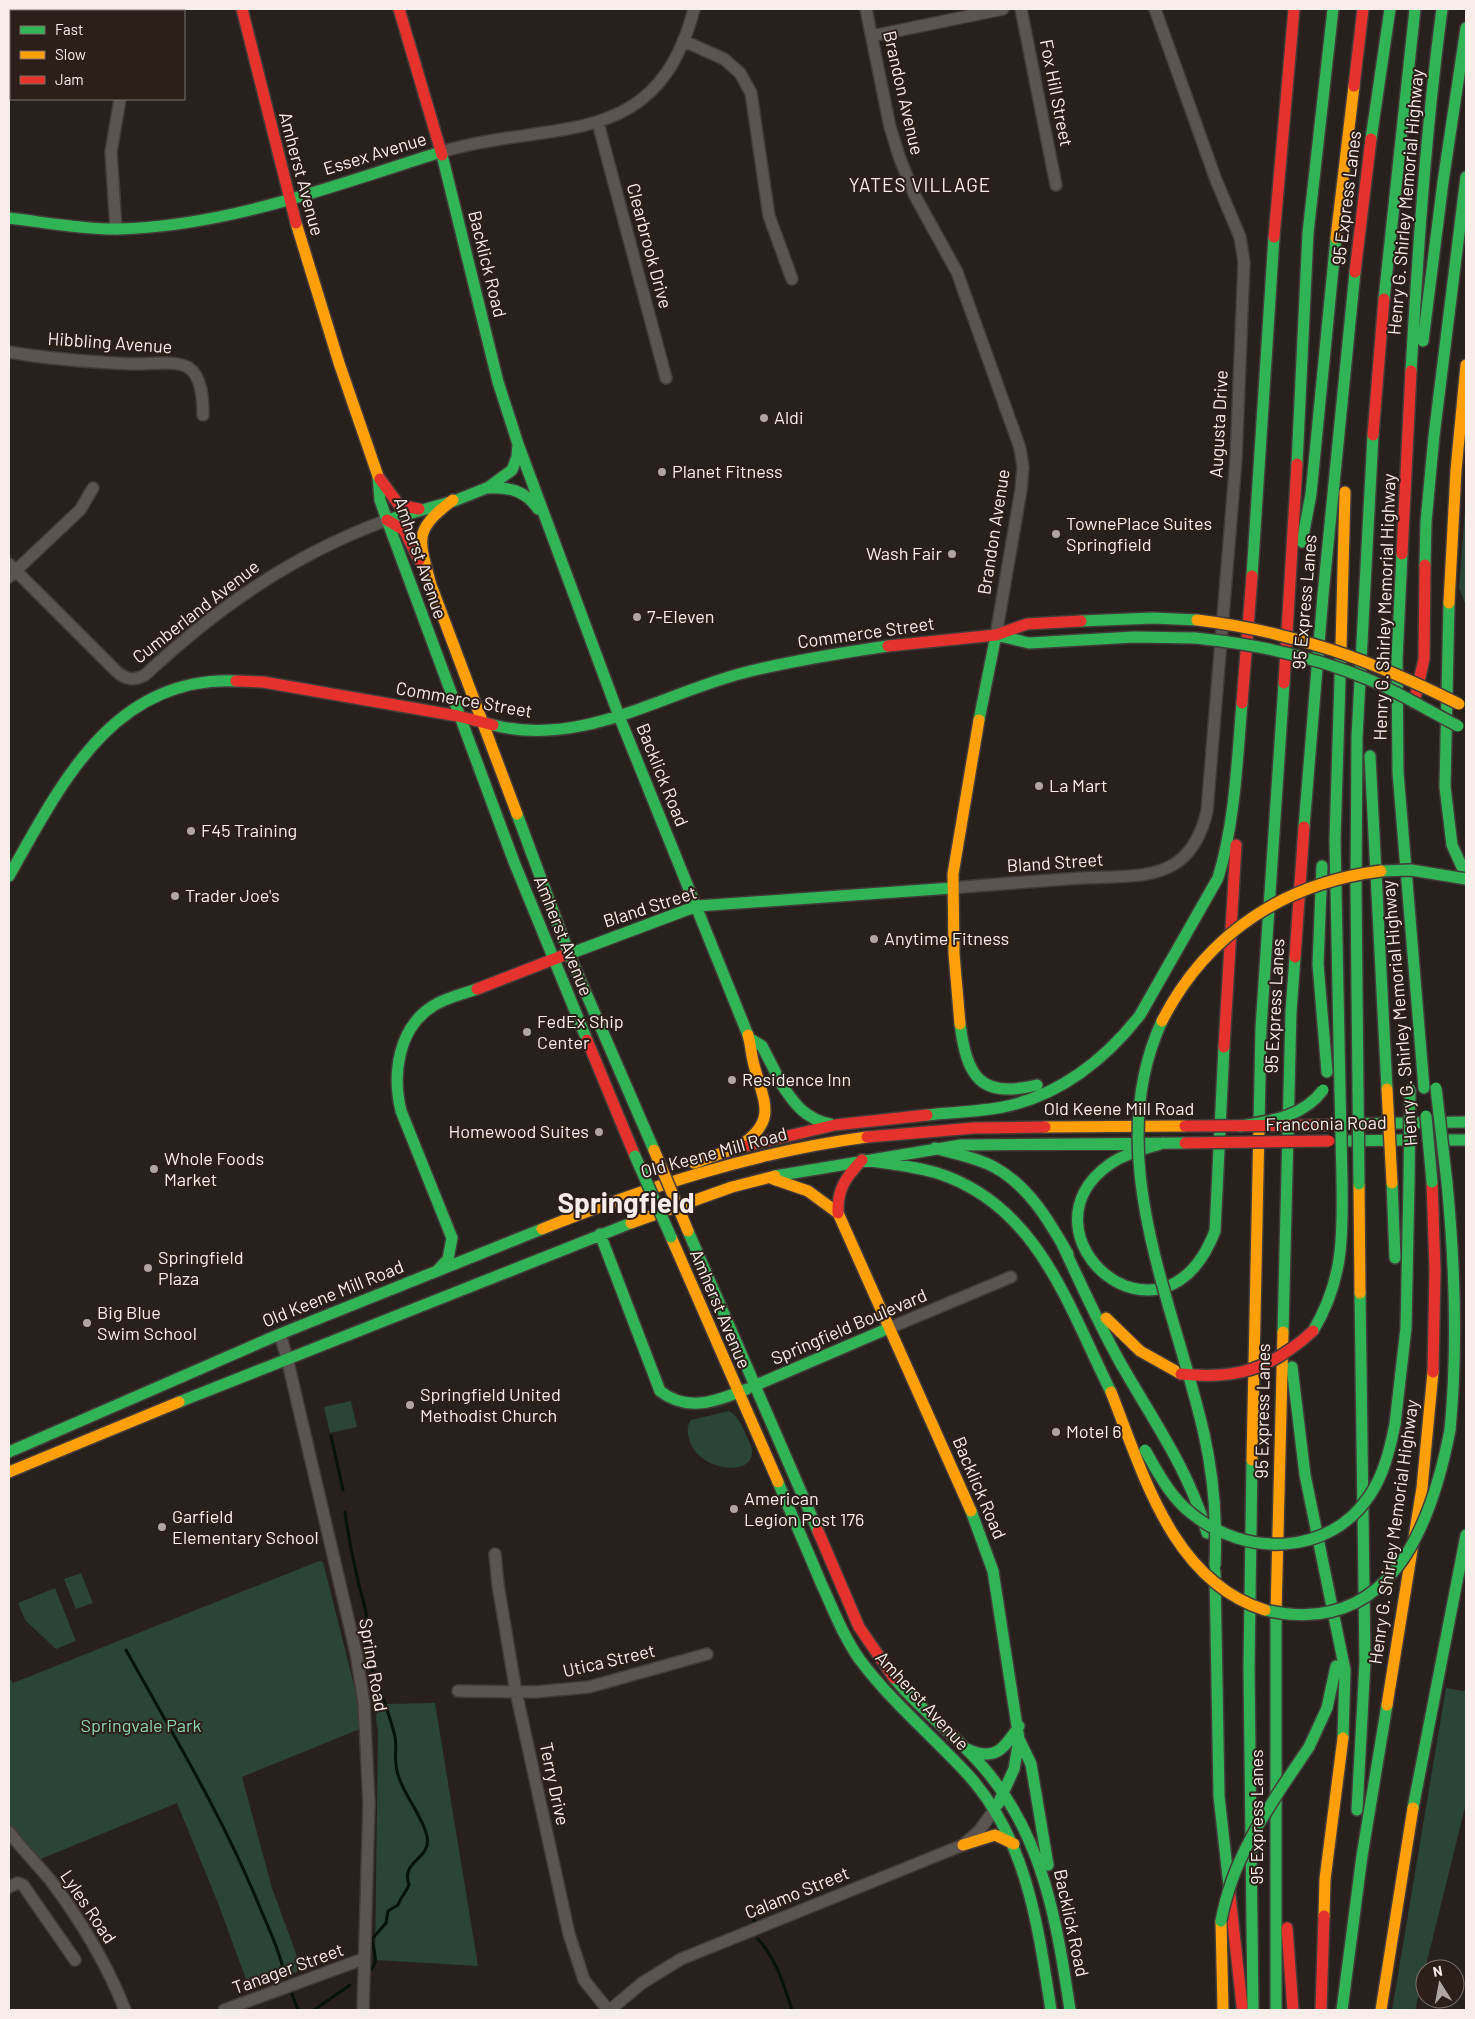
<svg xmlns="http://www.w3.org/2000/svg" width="1475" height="2019" font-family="Barlow,sans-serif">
  <rect width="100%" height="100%" fill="#28201c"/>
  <!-- green -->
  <path fill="#2a4437" d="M1466,496V606L1459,588Z
    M351,1401L357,1427L330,1433L324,1407Z
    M729,1411C740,1417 743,1429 748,1439C770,1480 696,1475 689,1438C687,1432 687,1425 691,1420Z
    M319,1561L323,1562L356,1693L360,1729L242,1777L272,1888L302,1970L250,1990L218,1903L177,1803L31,1863L9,1830V1678L13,1683Z
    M81,1573L93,1603L76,1609L64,1579Z
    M55,1588L76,1641L56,1649L25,1620L18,1603Z
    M1446,1688L1463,1691L1466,1689V1803L1415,2010H1392Z
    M435,1703L478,1966L375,1960L378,1731C376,1719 373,1709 386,1704Z"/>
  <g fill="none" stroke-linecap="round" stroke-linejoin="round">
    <!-- stream -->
    <path stroke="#04120a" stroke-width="3" d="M331,1436L343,1490
      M345,1512C348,1534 352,1555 357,1576C359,1588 364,1600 366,1613C369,1628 363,1642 368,1657C376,1684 389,1709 395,1737C397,1747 394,1759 397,1771C402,1794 421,1812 427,1836C432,1860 400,1860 409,1885C406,1892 401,1897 398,1905L388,1911L386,1923L372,1939C373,1949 380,1963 370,1970
      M126,1650C172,1733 222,1815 258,1903C268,1927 281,1953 285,1978
      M751,1916L755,1922
      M758,1939C776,1959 784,1985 792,2010
      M292,1994L298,2010
      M314,2010L350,1985"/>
    <!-- street casing -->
    <g stroke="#423b39" stroke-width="14">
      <path id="street" d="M110,9L111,11
        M866,9L890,127L900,159L915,196L957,272L1020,448L1023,467L1021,490L996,635
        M1021,9L1056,185
        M872,36L1003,9
        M684,41L724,59L740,73L751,93L769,216L792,279
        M598,123L666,378
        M441,152C555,118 656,154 694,9
        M116,229L111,152L120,99
        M9,352C49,359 91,362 132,364C148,365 175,359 189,368C202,377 203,400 203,415
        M9,564L116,671C126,680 134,681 145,675C218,607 292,555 387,520
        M9,577L80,510L93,488
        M952,888C996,884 1039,881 1082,878C1111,876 1151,880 1176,863C1193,852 1203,830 1207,811L1236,459L1244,262L1240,237L1216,180L1155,9
        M889,1328L1011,1277
        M280,1334L287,1358L356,1653L364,1703L369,1803L363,2010
        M495,1554L498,1585L516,1692L569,1934L584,1980L608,2010
        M458,1691L535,1692L589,1687L707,1654
        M9,1832C22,1849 37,1864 51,1881C81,1921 107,1964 125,2010
        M9,1887L18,1883L23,1885L75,1960
        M224,2010L363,1959
        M610,2010L642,1983L681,1959L963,1845L979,1831L995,1809"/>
    </g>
    <!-- fast casing -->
    <g stroke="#423b39" stroke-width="14">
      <path id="fast" d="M1371,139L1390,9
        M9,218C43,222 85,230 118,229C230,226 335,185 441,152
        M1384,299L1415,9
        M1423,341L1443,182L1466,28
        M1411,371C1418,249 1426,129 1442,9
        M518,444L619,716L748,1035
        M1297,464L1308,233L1333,9
        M378,476L380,500L387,520L514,862L587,1040
        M487,488C509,487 525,490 538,509
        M387,520L454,501L489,487L512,470L517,457L518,444L498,382L442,155
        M1302,542L1311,494L1336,238
        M1402,554L1397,659L1398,772L1424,1088
        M1425,565L1426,522L1434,436L1466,177
        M1252,576L1274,237
        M1449,603L1445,787L1452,845L1466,876
        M1081,621L1153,618L1197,620
        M996,635L1029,643L1134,637L1195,638
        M979,720L996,635
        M493,725C581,748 661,694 743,673C790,661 840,653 888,646
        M1370,756L1387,1089
        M517,814L569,954L654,1150
        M1304,827L1323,595L1355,272
        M1322,866L1318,964L1327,1072
        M9,876C61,784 113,676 236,681
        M569,954L697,906L952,888
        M960,1024C967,1077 980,1099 1037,1085
        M749,1038L762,1046L782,1085
        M782,1085C795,1105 806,1119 830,1124
        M1340,1090L1335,840L1341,647
        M1358,1090L1356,888L1357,737L1373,435
        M927,1115C952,1112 978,1112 1003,1107C1059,1096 1106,1059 1140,1015L1218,878C1235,822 1237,762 1242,703
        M1344,1124L1466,1122
        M1259,1126L1261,1028L1284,683
        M1429,1140H1466
        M1344,1141L1403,1140
        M1163,1143C1145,1149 1126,1153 1110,1164C1012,1233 1162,1368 1215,1231L1224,1047
        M935,1148C954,1154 976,1157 994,1167C1029,1186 1049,1221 1068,1254
        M862,1160C887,1163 913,1166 937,1173C1038,1205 1068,1306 1111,1392
        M775,1176L961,1145L1185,1143
        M1392,1183L1395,1258
        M1447,1183C1455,1266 1458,1347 1450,1430
        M688,1231L818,1531
        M600,1234L660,1391C688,1413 717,1401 747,1389
        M1062,1244C1081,1284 1099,1325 1121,1364C1153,1420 1189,1470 1207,1533
        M437,1271L448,1259L452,1238L401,1111C392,1074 398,1028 433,1006C445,998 463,994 477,989
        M1313,1331C1343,1281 1343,1238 1342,1181
        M1283,1332L1291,1012L1295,957
        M1292,1367L1305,1475L1345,1670L1343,1738
        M754,1386L889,1328
        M179,1402L631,1223
        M1395,1424L1406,1328L1409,1183
        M9,1452L280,1334L542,1229
        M1252,1460L1249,1668L1253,2010
        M778,1482C792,1516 807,1549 821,1583C833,1609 843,1636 860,1660C893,1704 935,1738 971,1778C1028,1844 1038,1927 1051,2010
        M971,1511L993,1571L1019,1739L1014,1769L998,1804
        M1215,1572L1219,1796L1229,1886
        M1276,1613V2010
        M894,1678C921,1711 956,1735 983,1767C1043,1835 1057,1923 1070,2010
        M1019,1739L1031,1764L1048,1865
        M1309,1747L1327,1708L1336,1666
        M967,1749C995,1762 1004,1749 1019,1726
        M1413,1808L1466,1535
        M1357,1810L1365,1662L1360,1293
        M1342,2010L1362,1856L1387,1705"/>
    </g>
    <!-- slow casing -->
    <g stroke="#423b39" stroke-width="14">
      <path id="slow" d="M296,223L339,363L378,476
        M1336,238L1354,86
        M453,500C412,531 419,539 431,585L517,814
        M1449,603L1456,470L1466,365
        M1341,647L1345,492
        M960,1024L954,954L953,874L979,720
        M1045,1127L1185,1126
        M740,1146C778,1120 764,1103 754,1065C751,1055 751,1045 748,1035
        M694,1163L733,1149
        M773,1179L808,1191L838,1213
        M1359,1184L1360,1293
        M838,1213L971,1511
        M631,1223L732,1187L775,1176
        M542,1229C647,1187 754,1152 867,1137
        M671,1237L778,1482
        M1106,1318L1140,1351L1181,1374
        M1252,1460L1259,1126
        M9,1472L179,1402
        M1276,1613L1283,1332
        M1387,1705L1422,1488L1433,1372
        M963,1845L995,1835L1014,1844
        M1324,1916L1325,1879L1343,1738
        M1221,1921L1223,2010
        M1381,2010L1413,1808"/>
    </g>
    <!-- jam casing -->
    <g stroke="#423b39" stroke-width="14">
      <path id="jam" d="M242,9L296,223
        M399,9L442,155
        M1354,86L1363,9
        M1274,237L1294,9
        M1355,272L1371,139
        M1373,435L1384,299
        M380,479L399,505L419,509
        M387,520L404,530L419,560
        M1402,554L1411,371
        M888,646L996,635L1027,624L1081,621
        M236,681L263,682L458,716L493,725
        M1284,683L1297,464
        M1242,703L1252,576
        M1414,703L1424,659L1425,565
        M1295,957L1304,827
        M477,989L562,956
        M587,1040L635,1156
        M1224,1047L1236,845
        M867,1137L974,1128L1045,1127
        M733,1149L835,1125L927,1115
        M1432,1182L1435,1270L1433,1372
        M838,1213C837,1189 846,1177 862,1160
        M818,1531L859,1627L894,1678
        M1229,1886L1242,2006
        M1287,1928L1293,2010
        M1321,2010L1324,1916"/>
    </g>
    <!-- street -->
    <use href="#street" stroke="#5b5552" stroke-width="11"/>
    <!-- fast -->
    <use href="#fast" stroke="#30b455" stroke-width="11"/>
    <!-- slow -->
    <use href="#slow" stroke="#ff9f0a" stroke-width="11"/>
    <!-- jam -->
    <use href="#jam" stroke="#e5322d" stroke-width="11"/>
    <!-- fast-bridge casing -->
    <g stroke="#423b39" stroke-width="14" stroke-linecap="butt">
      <path id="fast-bridge" d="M1195,638C1255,644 1314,656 1370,680C1400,693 1429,711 1458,726
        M1381,871L1411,870L1466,879
        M1162,1021C1100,1155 1174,1301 1204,1434C1214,1478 1217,1522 1215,1566
        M1436,1088L1447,1183
        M1340,1090L1342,1181
        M1358,1090L1359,1184
        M1426,1116L1432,1182
        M1240,1126C1271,1121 1303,1117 1323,1090
        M635,1156L671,1237
        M1409,1183L1410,1089
        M1145,1450C1158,1473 1171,1498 1192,1514C1246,1557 1329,1557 1370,1495C1384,1474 1390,1449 1395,1424
        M1265,1610C1389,1639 1431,1528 1450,1430
        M1221,1921C1233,1854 1272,1802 1309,1747"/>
    </g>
    <!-- slow-bridge casing -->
    <g stroke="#423b39" stroke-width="14" stroke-linecap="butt">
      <path id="slow-bridge" d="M1197,620C1295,632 1371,660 1459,704
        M1162,1021C1207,933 1285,883 1381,871
        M1387,1089L1392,1183
        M654,1150L688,1231
        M1111,1392C1143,1473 1172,1581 1265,1610"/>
    </g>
    <!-- jam-bridge casing -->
    <g stroke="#423b39" stroke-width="14" stroke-linecap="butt">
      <path id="jam-bridge" d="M1185,1126L1329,1125
        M1185,1143L1329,1141
        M1181,1374C1237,1380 1271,1369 1313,1331"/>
    </g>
    <!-- fast-bridge -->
    <use href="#fast-bridge" stroke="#30b455" stroke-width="11"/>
    <!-- slow-bridge -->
    <use href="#slow-bridge" stroke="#ff9f0a" stroke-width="11"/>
    <!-- jam-bridge -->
    <use href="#jam-bridge" stroke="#e5322d" stroke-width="11"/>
  </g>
  <!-- markers -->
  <g fill="#afa5a1" stroke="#2c1e18" stroke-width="2">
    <circle cx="764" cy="418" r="5"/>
    <circle cx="662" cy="472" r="5"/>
    <circle cx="1056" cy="534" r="5"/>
    <circle cx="952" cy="554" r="5"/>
    <circle cx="637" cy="617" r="5"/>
    <circle cx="1039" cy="786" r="5"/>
    <circle cx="191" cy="831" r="5"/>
    <circle cx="175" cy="896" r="5"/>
    <circle cx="874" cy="939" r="5"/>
    <circle cx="527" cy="1032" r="5"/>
    <circle cx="732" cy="1080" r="5"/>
    <circle cx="599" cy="1132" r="5"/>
    <circle cx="154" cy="1169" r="5"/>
    <circle cx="148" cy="1268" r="5"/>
    <circle cx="87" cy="1323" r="5"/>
    <circle cx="410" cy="1405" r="5"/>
    <circle cx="1056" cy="1432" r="5"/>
    <circle cx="734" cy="1509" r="5"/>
    <circle cx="162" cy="1527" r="5"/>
  </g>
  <g text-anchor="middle" stroke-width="4" stroke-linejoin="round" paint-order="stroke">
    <!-- street labels -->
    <g font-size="18" fill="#f7ede9" stroke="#2c1e18">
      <text transform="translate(903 93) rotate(77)" y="6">Brandon Avenue</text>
      <text transform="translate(1056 93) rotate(79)" y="6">Fox Hill Street</text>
      <text transform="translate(375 154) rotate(-17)" y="6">Essex Avenue</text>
      <text transform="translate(301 174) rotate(75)" y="6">Amherst Avenue</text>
      <text transform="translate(1347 198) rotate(-83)" y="6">95 Express Lanes</text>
      <text transform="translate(1406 202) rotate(-85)" y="6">Henry G. Shirley Memorial Highway</text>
      <text transform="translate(649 246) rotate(75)" y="6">Clearbrook Drive</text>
      <text transform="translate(487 264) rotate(76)" y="6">Backlick Road</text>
      <text transform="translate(110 343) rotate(4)" y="6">Hibbling Avenue</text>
      <text transform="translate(1219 424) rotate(-87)" y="6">Augusta Drive</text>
      <text transform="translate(994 532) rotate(-81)" y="6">Brandon Avenue</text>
      <text transform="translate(420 558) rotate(71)" y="6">Amherst Avenue</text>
      <text transform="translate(1305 602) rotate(-85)" y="6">95 Express Lanes</text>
      <text transform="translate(1385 607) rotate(-88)" y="6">Henry G. Shirley Memorial Highway</text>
      <text transform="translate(196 612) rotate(-38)" y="6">Cumberland Avenue</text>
      <text transform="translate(866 633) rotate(-8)" y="6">Commerce Street</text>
      <text transform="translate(464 700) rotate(10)" y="6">Commerce Street</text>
      <text transform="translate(662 775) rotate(68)" y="6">Backlick Road</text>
      <text transform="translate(1055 863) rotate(-4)" y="6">Bland Street</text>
      <text transform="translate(650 907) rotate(-18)" y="6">Bland Street</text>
      <text transform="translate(563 936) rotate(68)" y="6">Amherst Avenue</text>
      <text transform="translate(1275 1006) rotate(-87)" y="6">95 Express Lanes</text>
      <text transform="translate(1400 1013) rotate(-95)" y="6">Henry G. Shirley Memorial Highway</text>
      <text x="1119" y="1115">Old Keene Mill Road</text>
      <text transform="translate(1326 1124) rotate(-1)" y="6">Franconia Road</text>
      <text transform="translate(714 1153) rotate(-15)" y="6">Old Keene Mill Road</text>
      <text transform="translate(333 1294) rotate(-22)" y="6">Old Keene Mill Road</text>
      <text transform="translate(720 1309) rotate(67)" y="6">Amherst Avenue</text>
      <text transform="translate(849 1327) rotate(-23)" y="6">Springfield Boulevard</text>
      <text transform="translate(1263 1411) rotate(-89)" y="6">95 Express Lanes</text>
      <text transform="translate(979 1488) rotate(67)" y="6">Backlick Road</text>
      <text transform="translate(1394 1532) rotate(-82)" y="6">Henry G. Shirley Memorial Highway</text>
      <text transform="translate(609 1661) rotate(-13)" y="6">Utica Street</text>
      <text transform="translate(373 1665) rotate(80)" y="6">Spring Road</text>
      <text transform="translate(922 1701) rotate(47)" y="6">Amherst Avenue</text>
      <text transform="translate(554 1784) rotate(78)" y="6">Terry Drive</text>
      <text transform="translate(1257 1817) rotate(-90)" y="6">95 Express Lanes</text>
      <text transform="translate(797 1893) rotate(-22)" y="6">Calamo Street</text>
      <text transform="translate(88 1907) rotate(56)" y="6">Lyles Road</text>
      <text transform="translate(1071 1923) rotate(78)" y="6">Backlick Road</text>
      <text transform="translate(288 1969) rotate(-20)" y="6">Tanager Street</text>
    </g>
    <!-- poi labels -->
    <g font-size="18" fill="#f7ede9" stroke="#2c1e18" text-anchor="start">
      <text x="774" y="424">Aldi</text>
      <text x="672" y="478">Planet Fitness</text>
      <text x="1066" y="530">TownePlace Suites<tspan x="1066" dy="21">Springfield</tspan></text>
      <text x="942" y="560" text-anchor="end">Wash Fair</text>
      <text x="647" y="623">7-Eleven</text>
      <text x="1049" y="792">La Mart</text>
      <text x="201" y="837">F45 Training</text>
      <text x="185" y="902">Trader Joe's</text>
      <text x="884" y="945">Anytime Fitness</text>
      <text x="537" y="1028">FedEx Ship<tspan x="537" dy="21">Center</tspan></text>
      <text x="742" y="1086">Residence Inn</text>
      <text x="589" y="1138" text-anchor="end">Homewood Suites</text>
      <text x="164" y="1165">Whole Foods<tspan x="164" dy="21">Market</tspan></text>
      <text x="158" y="1264">Springfield<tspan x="158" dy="21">Plaza</tspan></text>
      <text x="97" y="1319">Big Blue<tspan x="97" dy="21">Swim School</tspan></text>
      <text x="420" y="1401">Springfield United<tspan x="420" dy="21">Methodist Church</tspan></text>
      <text x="1066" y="1438">Motel 6</text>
      <text x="744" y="1505">American<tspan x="744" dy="21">Legion Post 176</tspan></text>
      <text x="172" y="1523">Garfield<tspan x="172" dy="21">Elementary School</tspan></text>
    </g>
    <!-- park labels -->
    <g font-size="18" fill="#8ad4b0" stroke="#2c1e18">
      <text x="141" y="1732">Springvale Park</text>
    </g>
    <!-- neighbourhood labels -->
    <g font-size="19" letter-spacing="1" fill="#f7ede9" stroke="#2c1e18">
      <text x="920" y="192">YATES VILLAGE</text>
    </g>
    <!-- town labels -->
    <g font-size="28" font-weight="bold" fill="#f7ede9" stroke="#2c1e18">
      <text x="626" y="1213">Springfield</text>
    </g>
  </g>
  <!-- border -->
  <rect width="1475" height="2019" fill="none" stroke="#f7ede9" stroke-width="20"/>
  <!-- legend -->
  <rect x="10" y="10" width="175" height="90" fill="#2c1e18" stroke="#7d716c"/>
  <rect x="20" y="26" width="25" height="8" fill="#30b455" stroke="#7d716c"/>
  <text x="55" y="35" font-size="15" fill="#f7ede9">Fast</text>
  <rect x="20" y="51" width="25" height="8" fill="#ff9f0a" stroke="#7d716c"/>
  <text x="55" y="60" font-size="15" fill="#f7ede9">Slow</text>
  <rect x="20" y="76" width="25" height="8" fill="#e5322d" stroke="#7d716c"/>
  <text x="55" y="85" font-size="15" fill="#f7ede9">Jam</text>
  <!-- north arrow -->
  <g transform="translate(1440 1984) rotate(349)"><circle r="24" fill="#2c1e18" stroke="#7d716c"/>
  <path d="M0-4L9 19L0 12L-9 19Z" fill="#afa5a1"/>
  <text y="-8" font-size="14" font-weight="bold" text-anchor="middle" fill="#f7ede9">N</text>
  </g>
</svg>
